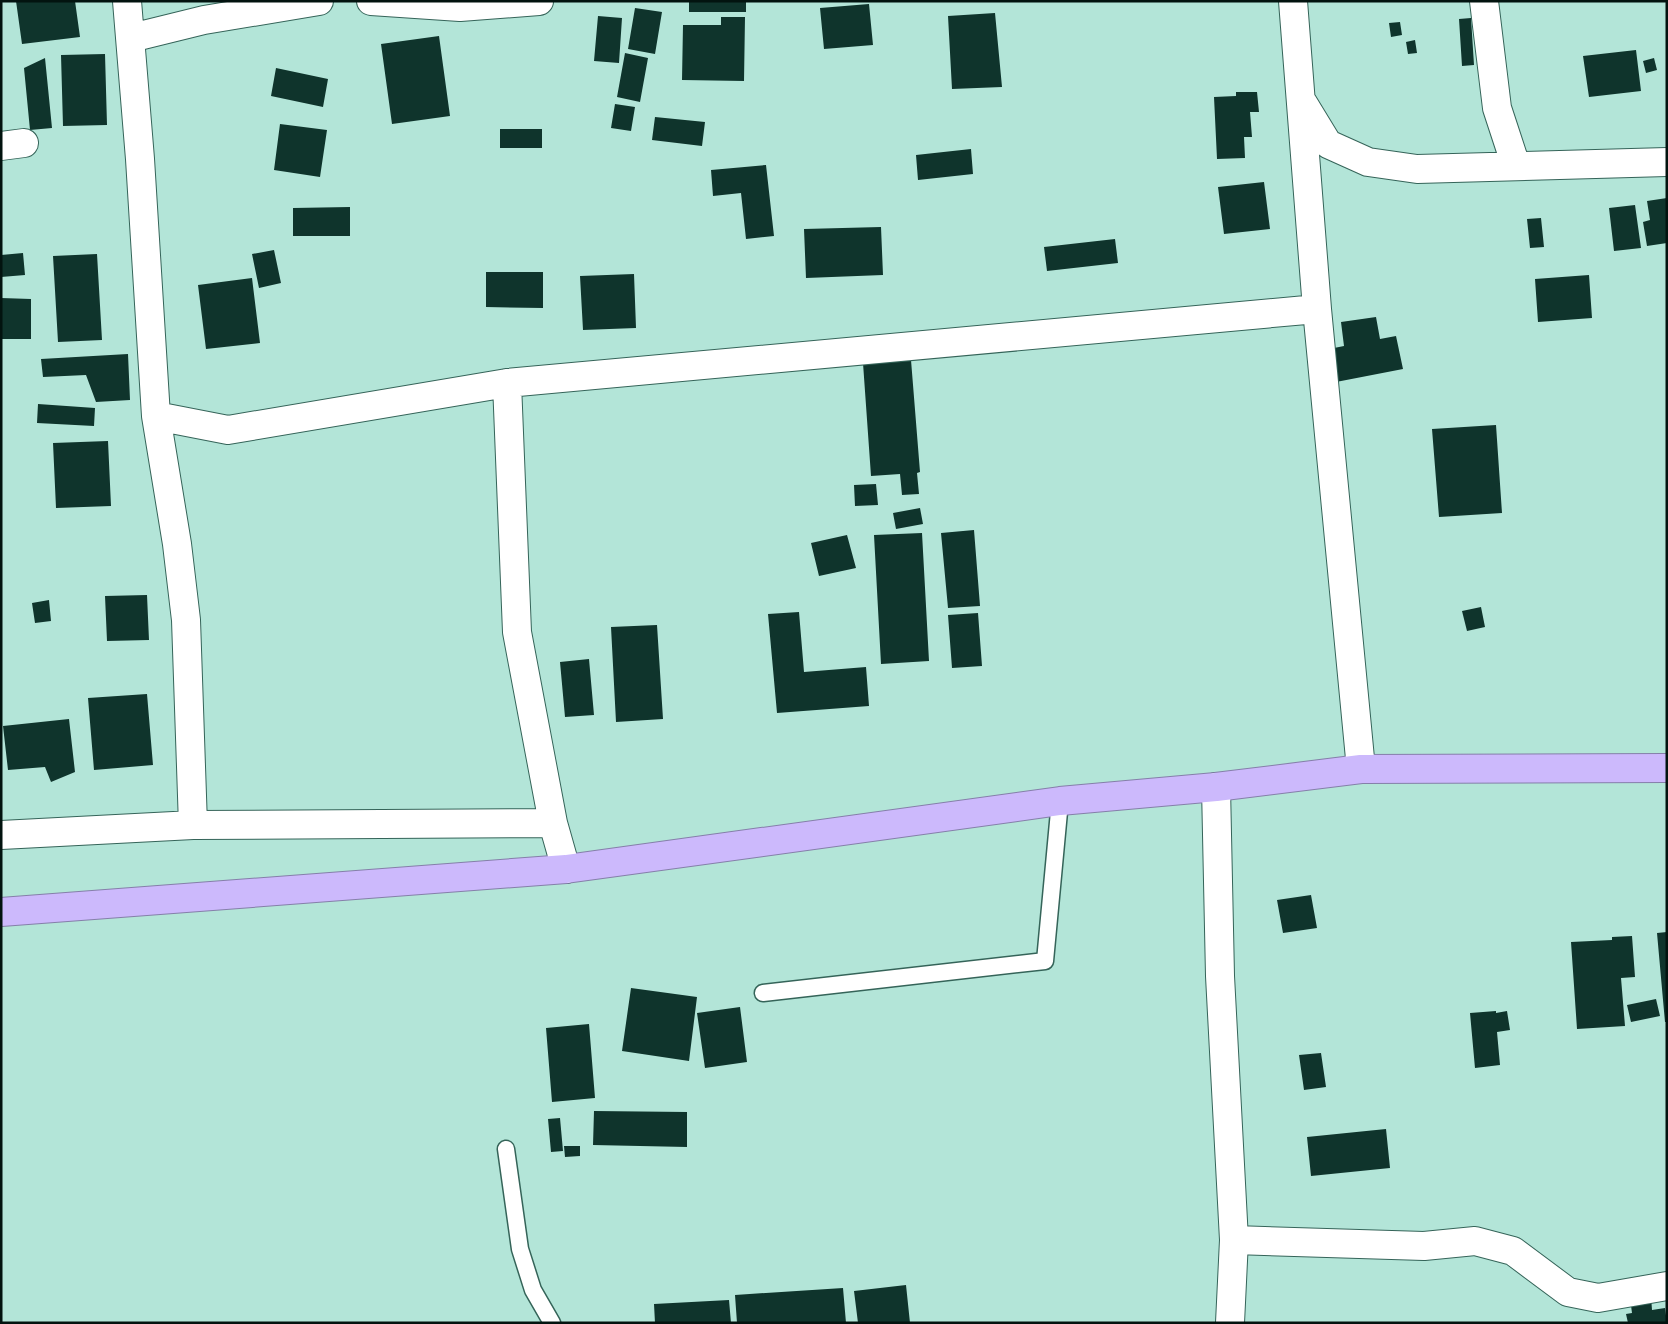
<svg xmlns="http://www.w3.org/2000/svg" width="1668" height="1324" font-family="'Fira Sans',sans-serif">
  <rect width="100%" height="100%" fill="#b3e5d8"/>
  <!-- building -->
  <path fill="#0f342c" d="M16,1H75L80,37L22,44Z
    M689,1H746V12H689Z
    M869,4L873,45L824,49L820,8Z
    M635,8L662,12L655,54L628,49Z
    M995,13L1002,87L952,89L948,16Z
    M598,16L622,18L619,63L594,61Z
    M721,17H745L744,81L682,80L683,25H721Z
    M1471,18L1474,65L1462,66L1459,19Z
    M1400,22L1402,35L1391,37L1389,23Z
    M439,36L450,116L392,124L381,44Z
    M1415,40L1417,53L1408,54L1406,42Z
    M1636,50L1641,91L1589,97L1583,56Z
    M625,53L648,58L640,102L617,97Z
    M105,54L107,125L63,126L61,55Z
    M45,58L52,128L30,130L24,68Z
    M1654,58L1657,70L1646,73L1643,61Z
    M276,68L328,79L323,107L271,96Z
    M1236,92H1257L1259,112H1250L1252,137H1244L1245,158L1217,159L1214,97L1236,96Z
    M615,104L635,107L631,131L611,128Z
    M655,117L705,122L702,146L652,140Z
    M280,124L327,130L320,177L274,170Z
    M500,129H542V148H500Z
    M971,149L973,174L918,180L916,155Z
    M766,165L774,236L746,239L741,193L713,196L711,170Z
    M1264,182L1270,229L1224,234L1218,187Z
    M1667,198V243L1647,246L1643,222L1650,220L1647,201Z
    M1635,205L1641,248L1614,251L1609,208Z
    M350,207V236H293V208Z
    M1541,218L1544,247L1530,248L1527,219Z
    M881,227L883,275L806,278L804,229Z
    M1115,239L1118,263L1047,271L1044,247Z
    M274,250L281,283L259,288L252,254Z
    M23,253L25,275L1,277V255Z
    M97,254L102,340L58,342L53,256Z
    M486,272H543V308L486,307Z
    M634,274L636,328L583,330L580,276Z
    M1589,275L1592,318L1538,322L1535,279Z
    M252,278L260,343L206,349L198,285Z
    M1,298L31,299V339H1Z
    M1376,317L1380,339L1396,336L1403,369L1336,382L1329,349L1344,346L1341,322Z
    M128,354L130,400L96,402L86,375L43,377L41,359Z
    M911,360L920,472L917,473L919,494L902,495L900,474L871,476L863,363Z
    M38,404L95,408L94,426L37,423Z
    M1496,425L1502,513L1439,517L1432,429Z
    M108,441L111,506L56,508L53,443Z
    M876,484L878,505L855,506L854,485Z
    M920,508L923,524L896,529L893,513Z
    M974,530L980,606L948,608L941,533Z
    M922,533L929,661L881,664L874,535Z
    M847,535L856,568L819,576L811,543Z
    M147,595L149,640L107,641L105,596Z
    M49,600L51,621L35,623L32,603Z
    M1481,607L1485,627L1467,631L1462,611Z
    M799,612L804,672L866,667L869,706L777,713L768,614Z
    M978,613L982,666L952,668L948,615Z
    M657,625L663,719L616,722L611,627Z
    M589,659L594,715L565,717L560,662Z
    M147,694L153,765L94,770L88,698Z
    M69,719L75,772L51,782L45,767L8,770L3,726Z
    M1311,895L1317,928L1283,933L1277,900Z
    M1667,932V1022H1665L1657,933Z
    M1632,936L1635,977L1621,978L1625,1026L1577,1029L1571,942L1612,940V937Z
    M631,988L697,997L689,1061L622,1051Z
    M1656,999L1660,1016L1631,1022L1627,1005Z
    M740,1007L747,1062L705,1068L697,1013Z
    M1496,1011V1013L1507,1011L1510,1030L1497,1032L1500,1065L1475,1068L1470,1013Z
    M589,1024L595,1098L552,1102L546,1028Z
    M1321,1053L1326,1087L1304,1090L1299,1055Z
    M594,1111L687,1112V1147L593,1145Z
    M560,1118L563,1151L551,1152L548,1119Z
    M1386,1129L1390,1168L1311,1176L1307,1137Z
    M564,1146H580V1156L565,1157Z
    M906,1285L910,1323H858L854,1291Z
    M843,1288L846,1323H737L735,1295Z
    M1651,1296L1652,1310L1665,1308L1667,1323H1628L1626,1314L1632,1313L1630,1298Z
    M729,1300L731,1323H655L654,1304Z"/>
  <g fill="none" stroke-linecap="round" stroke-linejoin="round">
    <!-- lane casing -->
    <g stroke="#356459" stroke-width="19">
      <path id="lane" d="M763,993L1045,961L1060,801
        M506,1149L520,1249L533,1290L552,1323"/>
    </g>
    <!-- street casing -->
    <g stroke="#356459" stroke-width="30">
      <path id="street" d="M127,1L140,159L156,416L228,430L507,383L517,632L553,823L566,869
        M371,1L460,7L539,1
        M1293,1L1317,309L1361,769
        M1484,1L1497,108L1516,166
        M131,38L204,20L319,1
        M1303,103L1328,144L1368,162L1417,169L1667,162
        M1,146L24,143
        M507,383L1317,309
        M156,416L177,544L186,620L193,825
        M1216,787L1220,976L1234,1240L1230,1323
        M1,835L193,825L553,823
        M1234,1240L1424,1246L1475,1241L1513,1251L1568,1292L1598,1298L1667,1286"/>
    </g>
    <!-- highway casing -->
    <g stroke="#857fa9" stroke-width="30">
      <path id="highway" d="M1,912L566,869L1060,801L1216,787L1361,769L1667,768"/>
    </g>
    <!-- lane -->
    <use href="#lane" stroke="#fff" stroke-width="16"/>
    <!-- street -->
    <use href="#street" stroke="#fff" stroke-width="28"/>
    <!-- highway -->
    <use href="#highway" stroke="#ccb9fc" stroke-width="28"/>
  </g>
  <!-- border -->
  <rect width="1668" height="1324" fill="none" stroke="#02130f" stroke-width="5"/>
</svg>
